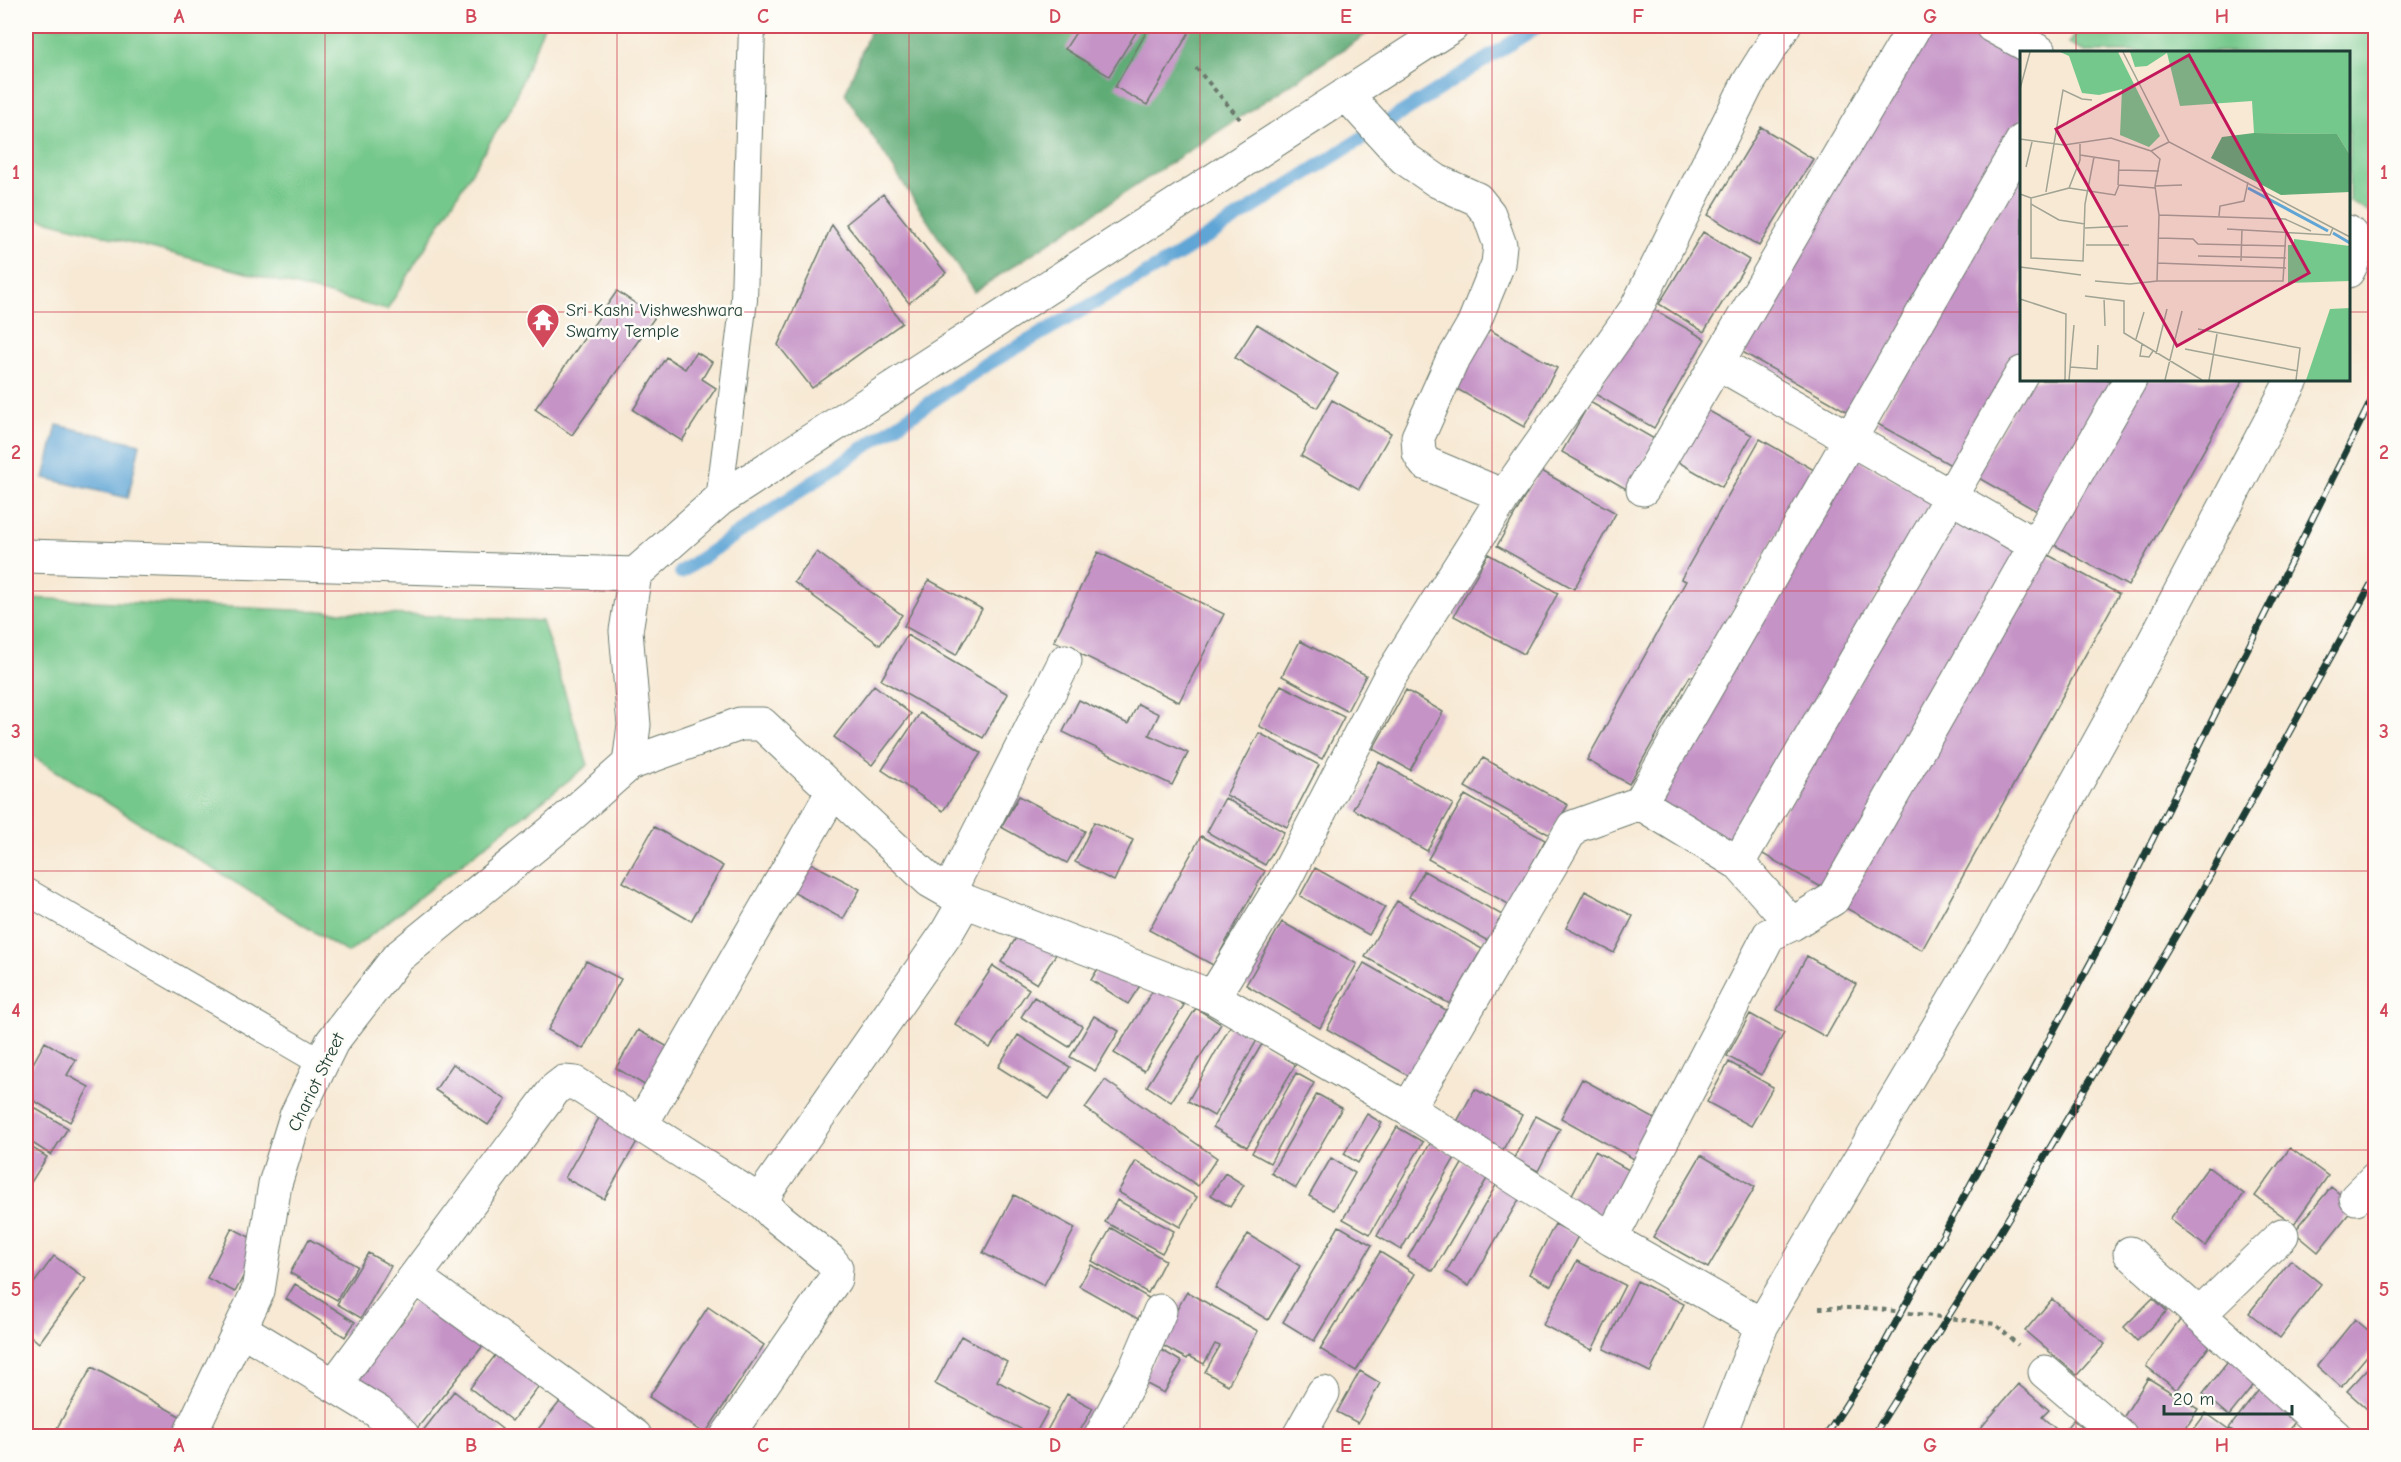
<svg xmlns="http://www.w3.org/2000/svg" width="2401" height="1462" font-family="'Comic Neue',sans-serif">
  <rect width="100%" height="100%" fill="#fdfcf7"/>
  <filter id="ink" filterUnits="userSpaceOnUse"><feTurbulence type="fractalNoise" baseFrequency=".0167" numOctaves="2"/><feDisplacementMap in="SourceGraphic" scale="12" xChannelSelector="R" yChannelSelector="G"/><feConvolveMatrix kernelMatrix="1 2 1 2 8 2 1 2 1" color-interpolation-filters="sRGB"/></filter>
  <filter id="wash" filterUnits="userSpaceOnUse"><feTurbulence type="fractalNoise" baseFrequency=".008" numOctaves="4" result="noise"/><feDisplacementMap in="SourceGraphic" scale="24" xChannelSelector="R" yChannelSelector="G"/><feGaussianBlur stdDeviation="1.35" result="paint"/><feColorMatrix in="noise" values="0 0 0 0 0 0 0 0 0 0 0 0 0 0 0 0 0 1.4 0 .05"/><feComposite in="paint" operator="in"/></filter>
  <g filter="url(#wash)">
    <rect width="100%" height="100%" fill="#f7e9d4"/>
    <!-- green -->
    <path fill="#75c88b" stroke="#4a8260" stroke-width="1.5" d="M26,26H544L511,108L387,310L26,215Z
      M2081,26H2375V216L2349,201L2348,52H2085L2069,44Z
      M26,598L542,621L588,765L348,953L26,752Z"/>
    <!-- forest -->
    <path fill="#60ac77" stroke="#407456" stroke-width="1.5" d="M872,26H1379L974,292L845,94Z"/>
    <!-- water -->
    <path fill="#5fa5d5" stroke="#3f7184" stroke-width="1.5" d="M57,425L140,444L128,498L44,478Z"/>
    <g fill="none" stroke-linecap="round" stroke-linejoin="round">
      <!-- stream -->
      <path stroke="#5fa5d5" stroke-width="14" d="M681,572L981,368L1180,254L1538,26"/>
    </g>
    <g id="blocks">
      <!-- building -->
      <path fill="#c593c6" d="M1080,26H1140L1109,76L1065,49Z
        M1150,26H1185L1191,29L1147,105L1115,87Z
        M1920,26H1973L2022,53V119L1853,415L1737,349Z
        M1761,127L1813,159L1759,246L1708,215Z
        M2022,168V353L1956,468L1876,423Z
        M883,194L946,273L909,303L846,224Z
        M832,225L902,323L812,388L778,345Z
        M1703,232L1749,260L1704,332L1659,304Z
        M617,291L655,317L572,435L535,409Z
        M1646,305L1705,339L1654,428L1595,394Z
        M1257,324L1338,374L1317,408L1235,358Z
        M1483,326L1557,368L1524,427L1450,385Z
        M696,352L712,362L702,379L716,388L682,441L633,410L666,357L685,369Z
        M2030,380H2118L2042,514L1975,476Z
        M2139,380H2243L2128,586L2049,542Z
        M1332,400L1391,433L1359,489L1301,456Z
        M1590,402L1656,440L1628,490L1562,452Z
        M1700,406L1752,435L1722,487L1671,458Z
        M1760,439L1814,470L1694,677L1690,676L1629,784L1587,760L1686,581L1681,579Z
        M1852,456L1932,501L1733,849L1654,804Z
        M1540,470L1616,513L1574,589L1497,546Z
        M1955,512L2022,550L1828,891L1761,853Z
        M2041,551L2119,594L1922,950L1844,907Z
        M817,552L902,615L880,645L794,582Z
        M1098,552L1224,614L1179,702L1054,641Z
        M1488,554L1558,593L1524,654L1454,616Z
        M929,580L982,609L956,655L904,626Z
        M907,635L1008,694L983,738L881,680Z
        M1300,641L1366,675L1347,711L1282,676Z
        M874,685L911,714L872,765L834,737Z
        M1281,685L1344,717L1322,759L1259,726Z
        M1406,690L1443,712L1410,770L1373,749Z
        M1079,700L1128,724L1138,704L1159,714L1149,735L1188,753L1172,785L1063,732Z
        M920,713L981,753L943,811L882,770Z
        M1259,733L1319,765L1287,827L1226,795Z
        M1483,758L1568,805L1550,835L1465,787Z
        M1379,762L1453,804L1427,851L1353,809Z
        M1465,795L1545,840L1510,905L1428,859Z
        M1019,796L1085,831L1067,863L1001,827Z
        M1225,798L1284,832L1265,865L1207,832Z
        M1094,822L1133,840L1114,881L1075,862Z
        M654,827L723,866L691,921L623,882Z
        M1201,836L1265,871L1213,965L1149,930Z
        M805,860L860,889L843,919L789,890Z
        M1315,868L1385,907L1369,935L1300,896Z
        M1424,871L1502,915L1488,941L1409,897Z
        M1585,891L1633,916L1614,953L1566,928Z
        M1397,901L1482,949L1450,1004L1365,957Z
        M1282,922L1357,964L1320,1028L1246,985Z
        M1024,925L1060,948L1037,984L1001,962Z
        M1807,956L1856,984L1826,1037L1777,1010Z
        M1105,957L1143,981L1128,1004L1091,980Z
        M586,961L621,979L583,1049L548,1030Z
        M1364,963L1446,1010L1409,1076L1327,1029Z
        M993,966L1029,989L990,1048L955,1024Z
        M1155,987L1184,1005L1144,1071L1114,1053Z
        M1034,997L1082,1026L1069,1047L1021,1017Z
        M1196,1008L1221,1024L1171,1102L1147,1086Z
        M1750,1014L1784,1033L1761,1075L1727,1056Z
        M1094,1016L1119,1031L1095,1071L1070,1057Z
        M1231,1025L1257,1040L1214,1116L1188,1101Z
        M638,1030L668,1047L646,1086L616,1068Z
        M26,1035L31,1039L26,1049Z
        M1018,1035L1070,1067L1049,1099L998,1067Z
        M45,1042L76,1060L67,1075L89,1087L70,1122L26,1096V1076Z
        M1262,1044L1296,1064L1247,1147L1213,1127Z
        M1729,1062L1773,1087L1751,1126L1707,1102Z
        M453,1064L506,1100L488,1125L435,1090Z
        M1296,1073L1314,1083L1270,1163L1252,1153Z
        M1582,1079L1655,1119L1634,1159L1561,1118Z
        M1105,1080L1217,1158L1198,1186L1085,1108Z
        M1475,1089L1522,1115L1500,1155L1453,1129Z
        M1317,1094L1342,1108L1296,1188L1271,1173Z
        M31,1106L68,1128L51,1155L26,1139V1115Z
        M604,1109L643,1131L604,1199L565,1178Z
        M1367,1114L1382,1123L1358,1163L1344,1154Z
        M1536,1116L1560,1129L1538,1171L1514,1158Z
        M1397,1127L1423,1142L1370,1234L1343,1219Z
        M1431,1142L1456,1156L1401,1250L1377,1236Z
        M26,1144L47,1157L30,1184L26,1181Z
        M2290,1148L2328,1176L2294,1224L2255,1196Z
        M1595,1151L1636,1174L1608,1224L1568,1202Z
        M1701,1155L1755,1187L1708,1268L1653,1237Z
        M1331,1158L1355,1173L1334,1210L1309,1196Z
        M1136,1161L1197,1197L1180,1227L1118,1192Z
        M1463,1162L1488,1177L1433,1271L1408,1257Z
        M2208,1167L2244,1194L2205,1246L2170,1219Z
        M1225,1173L1244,1185L1230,1207L1211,1195Z
        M1499,1180L1522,1194L1469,1286L1446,1272Z
        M2331,1187L2355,1206L2318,1252L2294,1232Z
        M1014,1195L1075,1228L1044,1285L983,1253Z
        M1117,1200L1174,1231L1162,1253L1105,1222Z
        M1555,1224L1578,1236L1551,1286L1529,1274Z
        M1339,1226L1372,1245L1314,1341L1283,1322Z
        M232,1228L261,1243L235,1292L207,1278Z
        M1111,1228L1165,1260L1148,1293L1092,1261Z
        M1248,1234L1300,1266L1268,1320L1215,1288Z
        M309,1239L357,1266L337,1300L290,1273Z
        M1380,1252L1415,1274L1356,1371L1320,1349Z
        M368,1253L391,1266L361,1318L337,1304Z
        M54,1256L86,1279L39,1343L26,1332V1294Z
        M2291,1260L2321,1284L2280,1338L2249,1313Z
        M1577,1261L1625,1285L1592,1350L1543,1325Z
        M1091,1265L1149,1298L1138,1319L1079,1286Z
        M1637,1281L1684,1304L1650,1372L1604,1349Z
        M295,1284L355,1322L345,1337L286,1299Z
        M422,1292L486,1342L415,1431L351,1380Z
        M1187,1292L1258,1331L1228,1385L1205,1372L1220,1346L1215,1344L1204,1364L1189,1356L1187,1359L1158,1343Z
        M2153,1298L2167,1311L2137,1341L2124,1327Z
        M2052,1299L2105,1344L2077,1375L2025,1331Z
        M708,1307L764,1345L705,1434L649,1397Z
        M2186,1312L2217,1336L2177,1390L2146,1366Z
        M2355,1319L2376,1337V1345L2341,1387L2317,1366Z
        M961,1336L1007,1362L997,1381L1049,1409L1034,1436L935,1384Z
        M504,1344L546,1377L512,1421L470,1388Z
        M1160,1349L1182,1362L1164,1393L1141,1381Z
        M2234,1354L2261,1376L2229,1416L2203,1394Z
        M2376,1360V1417L2347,1391Z
        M92,1367L187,1420L178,1436H72L57,1428Z
        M1360,1371L1380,1383L1358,1423L1337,1412Z
        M2148,1378L2198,1409L2181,1436H2128L2116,1429Z
        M2265,1382L2303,1412L2284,1436H2240L2229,1428Z
        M2018,1384L2049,1410L2042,1417L2056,1429L2050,1436H1974Z
        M454,1391L502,1429L496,1436H427L422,1432Z
        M566,1394L619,1436H539L535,1433Z
        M1067,1394L1093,1408L1077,1436H1044Z
        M2206,1413L2238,1436H2189Z
        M2073,1420L2092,1436H2059Z"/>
    </g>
  </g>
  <g filter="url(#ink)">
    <use href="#blocks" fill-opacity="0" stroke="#6b796c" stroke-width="1.5"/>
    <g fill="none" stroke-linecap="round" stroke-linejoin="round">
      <!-- service casing -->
      <g stroke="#6b796c" stroke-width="28">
        <path id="service" d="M719,500L744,300L752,26
          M26,891L322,1063"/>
      </g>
      <!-- minor casing -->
      <g stroke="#6b796c" stroke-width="35">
        <path id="minor" d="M1992,26L2040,52
          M1346,94L1404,158L1437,181L1477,199L1489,214L1500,245L1498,264L1473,325L1451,363L1418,437L1419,453L1425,463L1504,496
          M2348,232C2360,242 2355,259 2348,271
          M1718,363L2035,545
          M1643,489L1915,26
          M635,574L719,500L1452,26
          M629,764L740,724H762L930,881L965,901L1213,997L1408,1109L1611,1239L1762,1325L1719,1436
          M1640,803L1738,863L1792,924
          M1738,863L2022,373
          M949,892L1065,661
          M1213,997L1284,881L1389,678L1504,496L1636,309L1747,85L1784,26
          M1408,1109L1573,827L1640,803L2022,141
          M641,1125L833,791
          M2356,1198L2376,1178
          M1611,1239L1769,935L1792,924L1833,899L2130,380
          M2130,1253L2335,1436
          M415,1277L635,1436
          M2199,1315L2282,1235
          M1762,1325L1992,936L2146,657L2292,380
          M241,1329L378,1412L403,1436
          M2045,1372L2120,1436
          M335,1384L555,1089L564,1082L575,1083L764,1204
          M727,1436L835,1279L836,1268L829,1259L773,1214L764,1204L767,1190L946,934L965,901
          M1101,1436L1135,1370L1160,1311
          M1299,1436L1323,1393"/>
      </g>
      <!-- tertiary casing -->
      <g stroke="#6b796c" stroke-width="35">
        <path id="tertiary" d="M26,556L635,574L626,631L634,725L629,764L554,830L397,958L332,1042L296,1116L275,1184L258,1291L189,1436"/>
      </g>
      <!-- path -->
      <path stroke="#6b796c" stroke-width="4" stroke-dasharray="4.5 4.5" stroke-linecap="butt" d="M1196,68L1240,119
        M1819,1308H1871L1995,1324L2018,1345"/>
      <!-- service -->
      <use href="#service" stroke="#fff" stroke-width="26"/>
      <!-- minor -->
      <use href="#minor" stroke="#fff" stroke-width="33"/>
      <!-- tertiary -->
      <use href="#tertiary" stroke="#fff" stroke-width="33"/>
      <!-- rail casing -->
      <g stroke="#1f3d34" stroke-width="7">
        <path id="rail" d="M1826,1436L1882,1348L2100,945L2376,391
          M1873,1436L1977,1271L2195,903L2376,575"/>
      </g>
      <!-- rail -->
      <use href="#rail" stroke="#fdfcf7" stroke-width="4.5" stroke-dasharray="14" stroke-linecap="butt"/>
    </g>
  </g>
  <!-- grid -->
  <path fill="none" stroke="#d1495b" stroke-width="1.5" stroke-opacity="0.55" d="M325,26V1436M617,26V1436M909,26V1436M1200,26V1436M1492,26V1436M1784,26V1436M2076,26V52M26,312H2022M2348,312H2376M2076,380V1436M26,591H2376M26,871H2376M26,1150H2376"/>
  <!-- icons -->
  <defs>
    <g id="temple-pin" transform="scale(1.725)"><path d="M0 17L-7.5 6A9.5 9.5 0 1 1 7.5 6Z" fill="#d1495b" stroke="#fdfcf7"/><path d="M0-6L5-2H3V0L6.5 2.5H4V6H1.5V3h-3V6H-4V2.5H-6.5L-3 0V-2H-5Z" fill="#fff"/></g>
  </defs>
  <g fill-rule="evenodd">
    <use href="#temple-pin" x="543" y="320"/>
  </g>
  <g text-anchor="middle" stroke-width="5" stroke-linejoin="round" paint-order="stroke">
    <!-- poi labels -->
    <g font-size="18" fill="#1f3d34" stroke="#fdfcf7" text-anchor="start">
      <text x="566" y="316">Sri Kashi Vishweshwara<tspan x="566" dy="21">Swamy Temple</tspan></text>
    </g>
    <!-- street labels -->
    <g font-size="18" fill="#1f3d34" stroke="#fdfcf7">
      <text transform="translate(316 1082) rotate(-64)" y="6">Chariot Street</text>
    </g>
  </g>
  <!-- overview -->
  <g transform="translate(2020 51)">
    <rect width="330" height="330" fill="#f7e9d4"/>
    <path d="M40,1H98L140,85L129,96L100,84L102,38L79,44L62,42L49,5ZM110,1H330V104L317,83L234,82L232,50L160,55L147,2L127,15L115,16ZM274,188L330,195V230L268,232V194H274ZM330,257V329H286L310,258Z" fill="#75c88b"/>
    <path d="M234,82L317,83L330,104V141L261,144L191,107L202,86Z" fill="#60ac77"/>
    <path fill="none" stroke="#5fa5d5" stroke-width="3" d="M228,137L308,180M313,182L330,192"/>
    <path fill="none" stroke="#a1a494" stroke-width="1.5" d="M103,1L149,91L330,186M0,38L10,1M0,88L44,94L91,87L131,100L140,108L135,135L139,164L137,230L110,233L75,230M131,100L149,91M60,104L99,110L98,134M6,116L12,91M99,119L139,120M135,135L162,134M49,137L95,144L99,134L135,137M26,141L43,39L62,48L72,49M0,143L11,147L49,137L60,109V93M11,147V207L63,210L65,153L74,106M11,153L39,169L65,173M139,164L265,168L291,180M199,165L200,155L224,150L228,131M65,177L108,175M207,178L310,184L313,177M139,187L173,188L178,193L266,195M66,194H109M178,205L266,207M221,210L222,178M137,212L266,217M0,216L61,224M137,230H263L266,179M65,245L104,250V282L182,329M84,247L85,275M0,248L46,263L45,329M178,278L280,297L276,329M116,288L124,261M122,293L120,305L129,306L133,300M165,298L278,320M136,303L147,258M50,316L77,318L78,294M49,329L54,274M145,329L162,260M189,329L197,283"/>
    <path fill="#c2185b" fill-opacity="0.15" stroke="#c2185b" stroke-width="3" d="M169,4L289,222L157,295L36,78Z"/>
    <rect width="330" height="330" fill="none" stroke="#1f3d34" stroke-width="3"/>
  </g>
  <!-- margin -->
  <rect width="2401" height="1462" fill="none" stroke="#fdfcf7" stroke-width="66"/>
  <!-- scale -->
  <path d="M2164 1405v9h128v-9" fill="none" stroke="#1f3d34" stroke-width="3"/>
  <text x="2173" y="1405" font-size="18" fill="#1f3d34" stroke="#fdfcf7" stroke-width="4.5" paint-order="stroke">20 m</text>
  <rect x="33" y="33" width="2335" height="1396" fill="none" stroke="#d1495b" stroke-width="2"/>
  <g font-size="20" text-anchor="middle" font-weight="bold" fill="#d1495b">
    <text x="179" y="23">A</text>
    <text x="471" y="23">B</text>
    <text x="763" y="23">C</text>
    <text x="1055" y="23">D</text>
    <text x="1346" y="23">E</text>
    <text x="1638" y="23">F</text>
    <text x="1930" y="23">G</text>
    <text x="2222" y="23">H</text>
    <text x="16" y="179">1</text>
    <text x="2384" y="179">1</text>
    <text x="16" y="459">2</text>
    <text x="2384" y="459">2</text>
    <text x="16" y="738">3</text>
    <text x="2384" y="738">3</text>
    <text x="16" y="1017">4</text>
    <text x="2384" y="1017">4</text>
    <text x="16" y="1296">5</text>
    <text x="2384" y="1296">5</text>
    <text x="179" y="1452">A</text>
    <text x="471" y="1452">B</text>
    <text x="763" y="1452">C</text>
    <text x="1055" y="1452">D</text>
    <text x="1346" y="1452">E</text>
    <text x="1638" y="1452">F</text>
    <text x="1930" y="1452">G</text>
    <text x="2222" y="1452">H</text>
  </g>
</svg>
